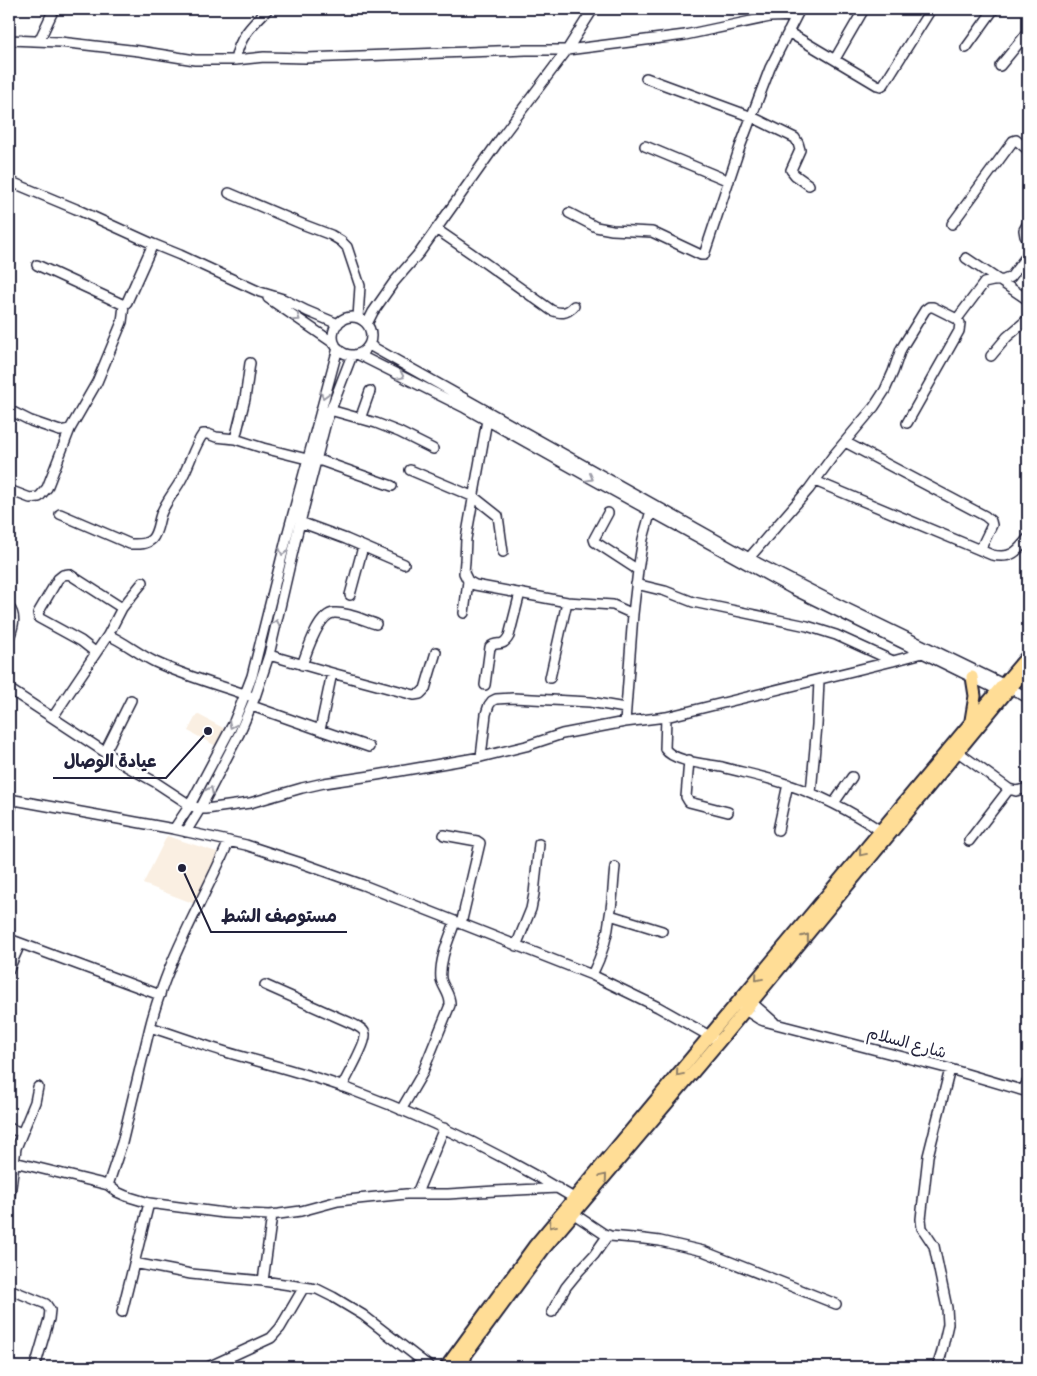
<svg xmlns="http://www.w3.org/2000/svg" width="1037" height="1376" font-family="'Patrick Hand','Playpen Sans Arabic',sans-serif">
  <rect width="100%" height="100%" fill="#fff"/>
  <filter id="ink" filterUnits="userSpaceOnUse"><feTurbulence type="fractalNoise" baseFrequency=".02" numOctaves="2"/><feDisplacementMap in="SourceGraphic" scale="10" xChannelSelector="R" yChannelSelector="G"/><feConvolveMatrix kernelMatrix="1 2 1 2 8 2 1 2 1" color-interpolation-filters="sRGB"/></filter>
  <g filter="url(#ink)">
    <!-- built -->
    <path fill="#faefe2" d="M197,714L227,730L218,747L188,731Z
      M167,836L220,853L195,904L143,884Z"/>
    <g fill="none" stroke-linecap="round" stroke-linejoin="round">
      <!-- minor casing -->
      <g stroke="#22223b" stroke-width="12">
        <path id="minor" d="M788,32L877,85L881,86L884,84L931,9
          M9,40L60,42L139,51L195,60H235L264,57L306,58L526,50H567L685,35L770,17L796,16
          M39,41L54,9
          M966,48L994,9
          M835,59L864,9
          M235,60C240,36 251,26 268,9
          M1000,66L1028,32
          M646,78L752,117L795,138L798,143L800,150L791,170L795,175L809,185
          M645,146L729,181
          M9,181L76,209L153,244L180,255L260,292L283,299L307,311L338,324
          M229,193L302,224L331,235L341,241L347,247L360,286L358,318
          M569,213L596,227L612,230L652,232L701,255H704L740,147L770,68L800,9
          M1028,223L1024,230L1025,236L1028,240
          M952,224L1013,141L1016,140L1028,150
          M436,229L471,253L551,310C561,314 566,314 574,306
          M966,258L1028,300
          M37,265L124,305L127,302L153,244
          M268,298L335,344
          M333 336a19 19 0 1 1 38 0a19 19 0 1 1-38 0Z
          M367,324L373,312L394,282L420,252L503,135L567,50L593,9
          M369,345L758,563L840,605L1003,684L1028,698
          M357,354L465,408L592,479L792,589L1002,692
          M991,356L1007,337L1028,319
          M250,363L245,399L235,439L263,448L307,459
          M9,410L31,421L60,431L70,429L97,382L122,322L124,305
          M330,410L376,423L399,432L433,449
          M360,419L370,391
          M487,420L466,539L465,561L464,573L468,581L475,585L567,602L613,605L633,614
          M907,423L959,331L960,323L957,319
          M845,442L985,516L991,521L992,525L980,550
          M316,459L392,486
          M410,470L474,497L498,516L503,552
          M815,481L992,555C1011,559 1017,552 1028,538
          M9,490L30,498L39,497L47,488L70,429
          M608,513L594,539L595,542L638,570
          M60,514L130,544C138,544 146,545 152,539C158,532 158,522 161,514C166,501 175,491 181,480C189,466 194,446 203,434H208L216,437L235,439
          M300,522L346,539L404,564
          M749,558L809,489L833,456L874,407L885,390L893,372L901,349L925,310L929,307H933L957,319L984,283L993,281L1004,280L1011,277L1028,254
          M636,584L665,591L693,602L807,626L836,635L893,661
          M350,595L363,547
          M9,607C17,617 13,627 9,638
          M122,608L143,582
          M464,613L468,581
          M95,652L81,641L39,618L38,613L58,579L63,575L69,574L122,608L108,635
          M269,655L332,673L414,695L420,694L425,689L436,652
          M302,665C307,652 318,614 334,613C347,612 363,620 376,624
          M550,678L567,602
          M485,685L490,647C497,640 502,649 509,636L520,593
          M9,689L126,766L155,782L190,805L200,809H206L250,803L302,788L324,783L377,775L481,757L526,746L562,734L625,722L666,717L893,661L923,653
          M252,706L320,730L332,673
          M53,717L108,635C123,641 138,654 155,662C185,676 218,685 250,696
          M666,717L665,749C674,762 707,764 722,767C744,773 767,777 789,785C822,796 852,812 881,831
          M625,722L633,614L638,570L643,539L652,507
          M320,730L369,747
          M105,752L131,700
          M958,752L1009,789L1016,791L1028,788
          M481,757L486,714L489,705L492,701L496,699L513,698L590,702L625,708
          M689,760L686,797L689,802L728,812
          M811,793L817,725L819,680
          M9,799L174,829L246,845L307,865L363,885L592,975L658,1007L715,1039
          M834,803L852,777
          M9,814L13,800
          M174,829L190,805L233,724L242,702L252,676L287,536L338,348
          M778,830L788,784
          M186,832L200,809L239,734L255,697L269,655L296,538L326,422L352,355
          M444,835L477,841L480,843L461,924
          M229,841C209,888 183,932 165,980C159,996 154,1011 150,1027C175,1035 200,1044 226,1052C267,1064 309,1074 349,1089C428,1118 503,1155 574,1198
          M969,841L1009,789
          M610,915L662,931
          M9,939L160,995
          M516,946L531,909L534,894L539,844
          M9,969L20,944
          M592,975C601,957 608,936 610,915C613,899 613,883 615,867
          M265,985L353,1024C357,1026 364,1029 365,1034C367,1042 346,1078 342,1087
          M748,999L774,1022
          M742,1008L759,1019L764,1021L950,1069L1028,1092
          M1023,1090L1028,1081
          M401,1110L422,1074L450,1005C451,995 443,988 441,979C439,960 449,939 455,922
          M9,1128L22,1133
          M9,1164L14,1162L108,1185L117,1192L126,1196L149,1203L224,1213L269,1215L279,1214L301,1211L338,1201L406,1194H448L495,1191L558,1188
          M108,1185L122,1143L150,1027
          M417,1193L444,1128
          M9,1203L16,1148L35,1102L38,1087
          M574,1214L604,1234L610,1236L644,1239L660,1241L703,1251L836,1304
          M134,1263L191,1274L263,1281L317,1289L333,1297L363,1315L430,1367
          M263,1281L272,1215
          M9,1289L46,1304L50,1310L49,1319L35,1367
          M122,1312L149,1203
          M552,1312L566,1287L579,1271L594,1255L608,1235
          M208,1367L271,1338L280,1328L304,1287
          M937,1367L941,1355L948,1324L947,1308L934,1246L922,1228L921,1219L928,1156L950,1069"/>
      </g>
      <!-- major casing -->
      <g stroke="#22223b" stroke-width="15">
        <path id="major" d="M971,720L975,696L972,677
          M459,1364L543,1250L719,1042L1006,693L1028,668
          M446,1367L535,1245L971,722L1028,655"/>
      </g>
      <!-- highway casing -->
      <g stroke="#22223b" stroke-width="18">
        <path id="highway" d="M460,1367L464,1357"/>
      </g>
      <!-- minor -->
      <use href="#minor" stroke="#fff" stroke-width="9"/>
      <!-- major -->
      <use href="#major" stroke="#ffdd96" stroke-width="11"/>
      <!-- highway -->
      <use href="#highway" stroke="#ffdd96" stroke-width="14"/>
    </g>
    <!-- one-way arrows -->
    <defs><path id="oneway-chevron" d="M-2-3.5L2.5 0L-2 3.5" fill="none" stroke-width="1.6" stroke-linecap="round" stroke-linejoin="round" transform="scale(1.25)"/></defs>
    <g stroke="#9c9ca7">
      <use href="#oneway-chevron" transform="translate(297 318) rotate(35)"/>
      <use href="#oneway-chevron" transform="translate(401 376) rotate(26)"/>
      <use href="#oneway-chevron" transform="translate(324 395) rotate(106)"/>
      <use href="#oneway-chevron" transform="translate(590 478) rotate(29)"/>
      <use href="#oneway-chevron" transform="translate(283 552) rotate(104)"/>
      <use href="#oneway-chevron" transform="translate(276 623) rotate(-77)"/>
      <use href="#oneway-chevron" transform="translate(232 725) rotate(116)"/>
      <use href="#oneway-chevron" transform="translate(210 790) rotate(-63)"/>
    </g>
    <g stroke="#908068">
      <use href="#oneway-chevron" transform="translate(862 853) rotate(130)"/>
      <use href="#oneway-chevron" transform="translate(806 937) rotate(-51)"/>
      <use href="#oneway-chevron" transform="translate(758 978) rotate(130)"/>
      <use href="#oneway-chevron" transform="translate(679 1073) rotate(130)"/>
      <use href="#oneway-chevron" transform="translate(604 1177) rotate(-50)"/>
      <use href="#oneway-chevron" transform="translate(552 1225) rotate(130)"/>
    </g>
  </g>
  <g text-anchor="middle" stroke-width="5" stroke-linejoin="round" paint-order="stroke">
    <!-- street labels -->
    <g font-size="16" fill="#22223b" stroke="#fff">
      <text transform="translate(907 1042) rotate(15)" y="6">شارع السلام</text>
    </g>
  </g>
  <!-- callouts -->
  <path fill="none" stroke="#22223b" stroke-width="2" d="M208 731L166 778H53M182 868L211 932H347"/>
  <g fill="#22223b" stroke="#fff" stroke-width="2">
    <circle cx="208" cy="731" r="5"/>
    <circle cx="182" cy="868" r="5"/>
  </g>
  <g font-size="18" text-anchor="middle" font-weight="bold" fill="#22223b" stroke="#fff" stroke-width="5" stroke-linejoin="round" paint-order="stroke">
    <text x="110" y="767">عيادة الوصال</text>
    <text x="279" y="922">مستوصف الشط</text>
  </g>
  <!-- margin -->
  <rect width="1037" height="1376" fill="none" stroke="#fff" stroke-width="30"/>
  <rect x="15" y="15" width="1007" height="1346" fill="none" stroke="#22223b" stroke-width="2" filter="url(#ink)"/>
</svg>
